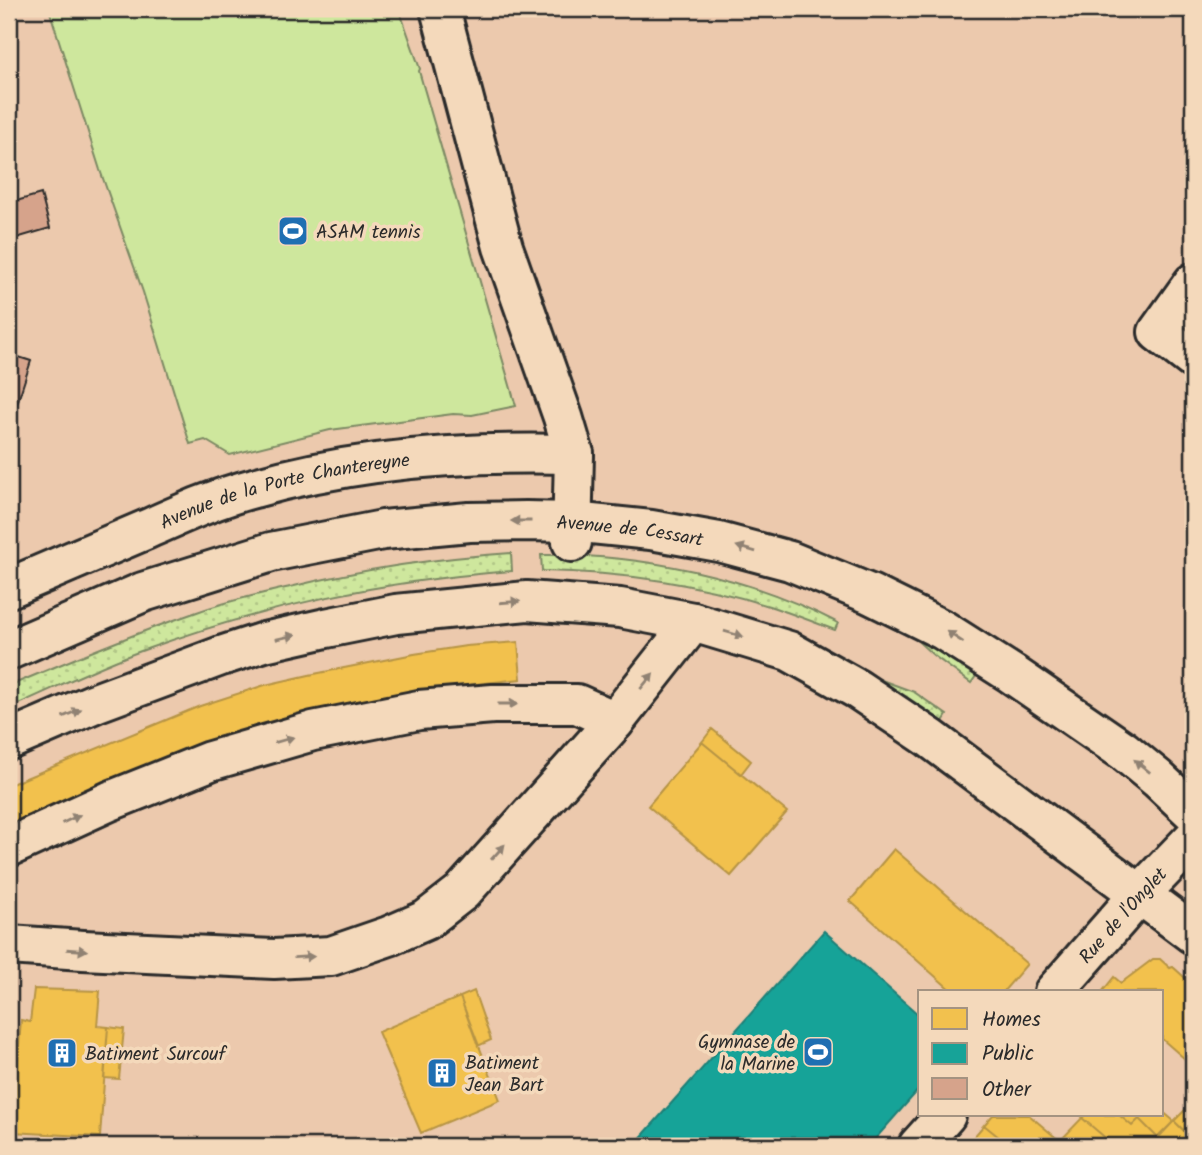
<svg xmlns="http://www.w3.org/2000/svg" width="1202" height="1155" font-family="Kalam,sans-serif">
  <defs>
    <pattern id="grass-dots" width="8" height="8" patternUnits="userSpaceOnUse" patternTransform="scale(1.75)"><rect width="8" height="8" fill="#cee79d"/><path d="M2 2h.1M6 6h.1" fill="none" stroke="#b1c687" stroke-width="1.8" stroke-linecap="round"/></pattern>
  </defs>
  <rect width="100%" height="100%" fill="#ecc9ad"/>
  <filter id="ink" filterUnits="userSpaceOnUse"><feTurbulence type="fractalNoise" baseFrequency=".0143" numOctaves="2"/><feDisplacementMap in="SourceGraphic" scale="14" xChannelSelector="R" yChannelSelector="G"/><feConvolveMatrix kernelMatrix="1 2 1 2 8 2 1 2 1" color-interpolation-filters="sRGB"/></filter>
  <g filter="url(#ink)">
    <!-- grass -->
    <path fill="url(#grass-dots)" stroke="#7c8964" stroke-width="2" d="M511,553L512,571C382,581 264,606 141,651C96,667 53,689 9,708V686C71,660 133,634 197,612C227,601 259,594 290,587C363,569 436,558 511,553Z
      M541,555C643,554 748,576 838,623L835,630C813,622 791,613 769,606C696,583 618,572 542,571Z
      M910,634L981,669L971,683L933,655Z
      M876,678L914,692L947,715L939,728L873,684Z"/>
    <!-- pitch -->
    <path fill="#cee79d" stroke="#7c8964" stroke-width="2" d="M49,9H399L420,69L419,71L516,406L472,415L453,414L330,430L230,455L205,440L190,444L143,292L100,170Z"/>
    <!-- homes -->
    <path fill="#f2c14e" stroke="#b69444" stroke-width="2" d="M518,642L521,679L459,686L390,697L300,715L180,752L9,826V785L200,706L265,685L309,675L414,654L466,646Z
      M712,729L751,761L741,774L702,742Z
      M702,742L787,812L731,876L648,806Z
      M894,849L1027,964L1003,992H953L850,901Z
      M1153,959H1160L1170,968L1173,967L1193,985V1066L1162,1039V992H1102L1114,977L1121,983Z
      M34,989L100,991L97,1026L108,1027L100,1137L12,1132L21,1020L30,1022Z
      M474,991L491,1040L478,1046L460,997Z
      M460,997L500,1100L421,1133L378,1032Z
      M108,1027L124,1029L119,1079L104,1078Z
      M1193,1102V1139L1174,1121Z
      M1162,1111L1174,1121L1158,1138L1139,1119L1132,1126L1119,1115H1162Z
      M993,1115H1029L1066,1146H1010L984,1125Z
      M1085,1115H1119L1132,1126L1139,1119L1158,1138L1149,1146H1115L1082,1118Z
      M1082,1118L1115,1146H1066L1060,1141Z
      M1174,1121L1188,1135L1176,1146H1160L1154,1141Z
      M984,1125L1010,1146H966Z"/>
    <!-- public -->
    <path fill="#17a398" stroke="#1d7f77" stroke-width="2" d="M824,931L920,1016V1088L869,1146H642L637,1142Z"/>
    <!-- building -->
    <path fill="#d6a38b" stroke="#2b2b2b" stroke-width="2" d="M41,194L50,228L13,239L9,223V203Z
      M9,354L31,361L12,419L9,418Z"/>
    <g fill="none" stroke-linecap="round" stroke-linejoin="round">
      <!-- minor casing -->
      <g stroke="#2b2b2b" stroke-width="44">
        <g id="minor">
          <path d="M440,9L503,247L563,417L574,454L572,542"/>
          <path d="M1193,283L1158,332L1193,359"/>
          <path id="s1" d="M9,588C54,569 100,549 145,530C181,514 216,498 254,488C358,458 467,451 574,454"/>
          <path d="M9,847L110,801L210,761L313,731L419,710L493,704H577L615,721"/>
          <path d="M9,945L83,950L274,959L331,956L389,936L426,920L462,892L615,721L693,622"/>
        </g>
      </g>
      <!-- tertiary casing -->
      <g stroke="#2b2b2b" stroke-width="44">
        <g id="tertiary">
          <path id="s2" d="M1054,992L1140,894L1193,839"/>
          <path d="M918,1146L946,1115"/>
        </g>
      </g>
      <!-- secondary casing -->
      <g stroke="#2b2b2b" stroke-width="44">
        <g id="secondary">
          <path id="s3" d="M9,650L143,592L271,552L383,530L469,522L526,521L572,522L651,530L719,542L790,561L870,594L943,630L1012,674L1124,751L1158,779L1193,812"/>
          <path d="M9,740L95,703L221,656L264,642L326,628L396,614L527,601L620,608L693,622L789,651L857,689L930,738L1193,934"/>
        </g>
      </g>
      <!-- minor -->
      <use href="#minor" stroke="#f4d9bb" stroke-width="38"/>
      <!-- tertiary -->
      <use href="#tertiary" stroke="#f4d9bb" stroke-width="38"/>
      <!-- secondary -->
      <use href="#secondary" stroke="#f4d9bb" stroke-width="38"/>
    </g>
    <!-- one-way arrows -->
    <defs><path id="oneway-solid" d="M-6-.8H1V-3.2L6.5 0L1 3.2V.8H-6Z" transform="scale(1.75)"/></defs>
    <g fill="#908273">
      <use href="#oneway-solid" transform="translate(521 521) rotate(180)"/>
      <use href="#oneway-solid" transform="translate(746 549) rotate(-164)"/>
      <use href="#oneway-solid" transform="translate(510 602) rotate(-4)"/>
      <use href="#oneway-solid" transform="translate(734 634) rotate(16)"/>
      <use href="#oneway-solid" transform="translate(286 637) rotate(-13)"/>
      <use href="#oneway-solid" transform="translate(955 637) rotate(-147)"/>
      <use href="#oneway-solid" transform="translate(647 681) rotate(-51)"/>
      <use href="#oneway-solid" transform="translate(508 704)"/>
      <use href="#oneway-solid" transform="translate(72 713) rotate(-23)"/>
      <use href="#oneway-solid" transform="translate(284 740) rotate(-16)"/>
      <use href="#oneway-solid" transform="translate(1142 766) rotate(-141)"/>
      <use href="#oneway-solid" transform="translate(71 819) rotate(-25)"/>
      <use href="#oneway-solid" transform="translate(498 852) rotate(-48)"/>
      <use href="#oneway-solid" transform="translate(77 950) rotate(4)"/>
      <use href="#oneway-solid" transform="translate(304 957) rotate(-3)"/>
    </g>
  </g>
  <!-- icons -->
  <defs>
    <g id="stadium-square" transform="scale(1.575)"><rect x="-9" y="-9" width="18" height="18" rx="4" fill="#1f6fb2" stroke="#f4d9bb"/><path d="M0-5a6.5 5 0 1 0 0 10a6.5 5 0 1 0 0-10ZM-3.5-1.8h7v3.6h-7Z" fill="#fff"/></g>
    <g id="building-square" transform="scale(1.575)"><rect x="-9" y="-9" width="18" height="18" rx="4" fill="#1f6fb2" stroke="#f4d9bb"/><path d="M-4-6H4V6H1V3H-1V6H-4ZM-2.5-4.3h1.7v1.8h-1.7ZM.8-4.3h1.7v1.8H.8ZM-2.5-1h1.7V.8h-1.7ZM.8-1h1.7V.8H.8Z" fill="#fff"/></g>
  </defs>
  <g fill-rule="evenodd">
    <use href="#stadium-square" x="293" y="231"/>
    <use href="#stadium-square" x="818" y="1052"/>
    <use href="#building-square" x="62" y="1053"/>
    <use href="#building-square" x="442" y="1073"/>
  </g>
  <g text-anchor="middle" stroke-width="7" stroke-linejoin="round" paint-order="stroke">
    <!-- poi labels -->
    <g font-size="19" fill="#2b2b2b" stroke="#f4d9bb" text-anchor="start">
      <text x="316" y="238">ASAM tennis</text>
      <text x="795" y="1048" text-anchor="end">Gymnase de<tspan x="795" dy="22">la Marine</tspan></text>
      <text x="85" y="1060">Batiment Surcouf</text>
      <text x="465" y="1069">Batiment<tspan x="465" dy="22">Jean Bart</tspan></text>
    </g>
    <!-- street labels -->
    <g font-size="19" fill="#2b2b2b" stroke="#f4d9bb">
      <text dy="7" stroke="none"><textPath href="#s1" startOffset="294">Avenue de la Porte Chantereyne</textPath></text>
      <text dy="7" stroke="none"><textPath href="#s3" startOffset="642">Avenue de Cessart</textPath></text>
      <text dy="7" stroke="none"><textPath href="#s2" startOffset="103">Rue de l'Onglet</textPath></text>
    </g>
  </g>
  <!-- margin -->
  <rect width="1202" height="1155" fill="none" stroke="#f4d9bb" stroke-width="35"/>
  <rect x="18" y="18" width="1167" height="1120" fill="none" stroke="#2b2b2b" stroke-width="2.5" filter="url(#ink)"/>
  <!-- legend -->
  <rect x="918" y="990" width="245" height="126" fill="#f4d9bb" stroke="#a49381" stroke-width="2"/>
  <rect x="932" y="1008" width="35" height="21" fill="#f2c14e" stroke="#a49381" stroke-width="2"/>
  <text x="982" y="1026" font-size="21" fill="#2b2b2b">Homes</text>
  <rect x="932" y="1043" width="35" height="21" fill="#17a398" stroke="#a49381" stroke-width="2"/>
  <text x="982" y="1060" font-size="21" fill="#2b2b2b">Public</text>
  <rect x="932" y="1078" width="35" height="21" fill="#d6a38b" stroke="#a49381" stroke-width="2"/>
  <text x="982" y="1096" font-size="21" fill="#2b2b2b">Other</text>
</svg>
